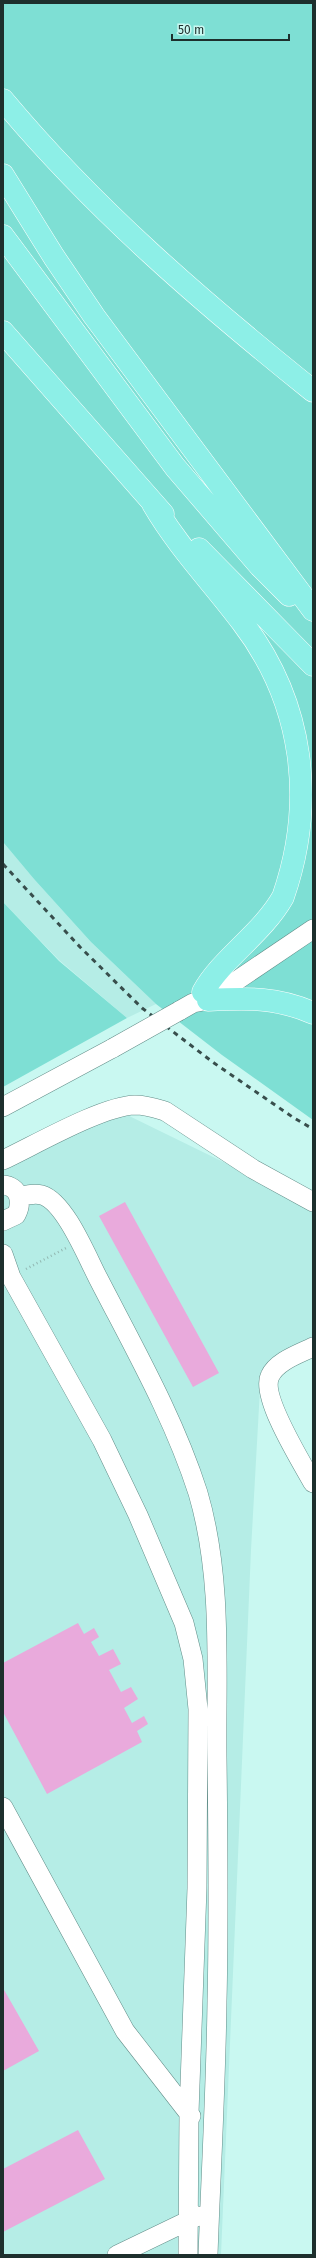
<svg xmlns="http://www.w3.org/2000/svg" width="316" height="2258" font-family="'Fira Sans',sans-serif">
  <rect width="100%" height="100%" fill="#c9f8f1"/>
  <!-- built -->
  <path fill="#b5ede6" d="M3,842L34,879L91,942L156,1004L127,1018L59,960L5,904L3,902Z
    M119,1111L313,1206V1343L261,1371L251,1550L221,2255H3V1167Z"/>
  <!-- green -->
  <path fill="#7edfd4" d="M3,3H313V1120L222,1055L156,1004L91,942L34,879L3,842Z
    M3,902L59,961L127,1018L3,1087Z"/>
  <!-- building -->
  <path fill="#e9aadc" d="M125,1202L219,1373L193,1387L99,1216Z
    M78,1623L84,1634L94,1628L99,1637L91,1642L99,1656L113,1649L121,1664L109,1670L121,1692L131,1687L138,1699L124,1708L132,1723L144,1716L148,1724L137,1731L142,1742L47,1794L3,1712V1663Z
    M3,1988L39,2051L3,2071Z
    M78,2130L105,2179L3,2232V2169Z"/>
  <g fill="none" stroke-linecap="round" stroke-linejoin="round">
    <!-- minor casing -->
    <g stroke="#628d88" stroke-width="20">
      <path id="minor" d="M179,1011L193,1003L208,1000L313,929
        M3,1107L113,1048
        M3,1160C35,1145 102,1106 135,1105C146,1105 155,1108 165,1111L253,1169L313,1202
        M3,1185C19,1186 23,1202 16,1215L3,1221
        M19,1197C27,1195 34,1193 42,1195C65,1202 87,1257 98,1278C134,1348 174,1418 198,1493C223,1578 216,1670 217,1757C218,1839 219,1920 217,2001C216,2085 211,2170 208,2255
        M3,1254L11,1277L102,1440L138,1515L184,1623L193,1659L198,1709L197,1888L189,2113L188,2255
        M313,1347C299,1354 277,1361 270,1376C260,1396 302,1463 313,1483
        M3,1807L125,2031L191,2116
        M117,2255L198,2216"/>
    </g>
    <!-- major casing -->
    <g stroke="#fff" stroke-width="23">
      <path id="major" d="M3,100C94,209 202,302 313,391
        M3,175L54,257L94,316L313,610
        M3,236L175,467L260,566L289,595
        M3,332L163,514
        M153,504C178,547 212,582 242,622C304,703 316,802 283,897C262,934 222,958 203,992
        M199,549L313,665
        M208,1000C247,998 277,997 313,1013"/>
    </g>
    <!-- path -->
    <path stroke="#92b8b2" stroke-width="2.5" stroke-dasharray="1 3" stroke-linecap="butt" d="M26,1269L66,1248"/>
    <!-- minor -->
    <use href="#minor" stroke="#fff" stroke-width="19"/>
    <!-- major -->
    <use href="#major" stroke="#8defe7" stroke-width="22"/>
    <!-- rail -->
    <path stroke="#384e4c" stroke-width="3" stroke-dasharray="5 5" stroke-linecap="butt" d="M3,864L80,947L142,1008L214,1063L294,1118L313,1129"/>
    <!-- minor-bridge casing -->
    <g stroke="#628d88" stroke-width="20" stroke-linecap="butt">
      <path id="minor-bridge" d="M113,1048L179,1011"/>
    </g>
    <!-- minor-bridge -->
    <use href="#minor-bridge" stroke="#fff" stroke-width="19"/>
  </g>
  <!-- border -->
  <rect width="316" height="2258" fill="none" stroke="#1d2f2d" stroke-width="8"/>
  <!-- scale -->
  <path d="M172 34v6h117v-6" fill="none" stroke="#1d2f2d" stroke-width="2"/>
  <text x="178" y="34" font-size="12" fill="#1d2f2d" stroke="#c9f8f1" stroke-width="3" paint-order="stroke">50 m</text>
</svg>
